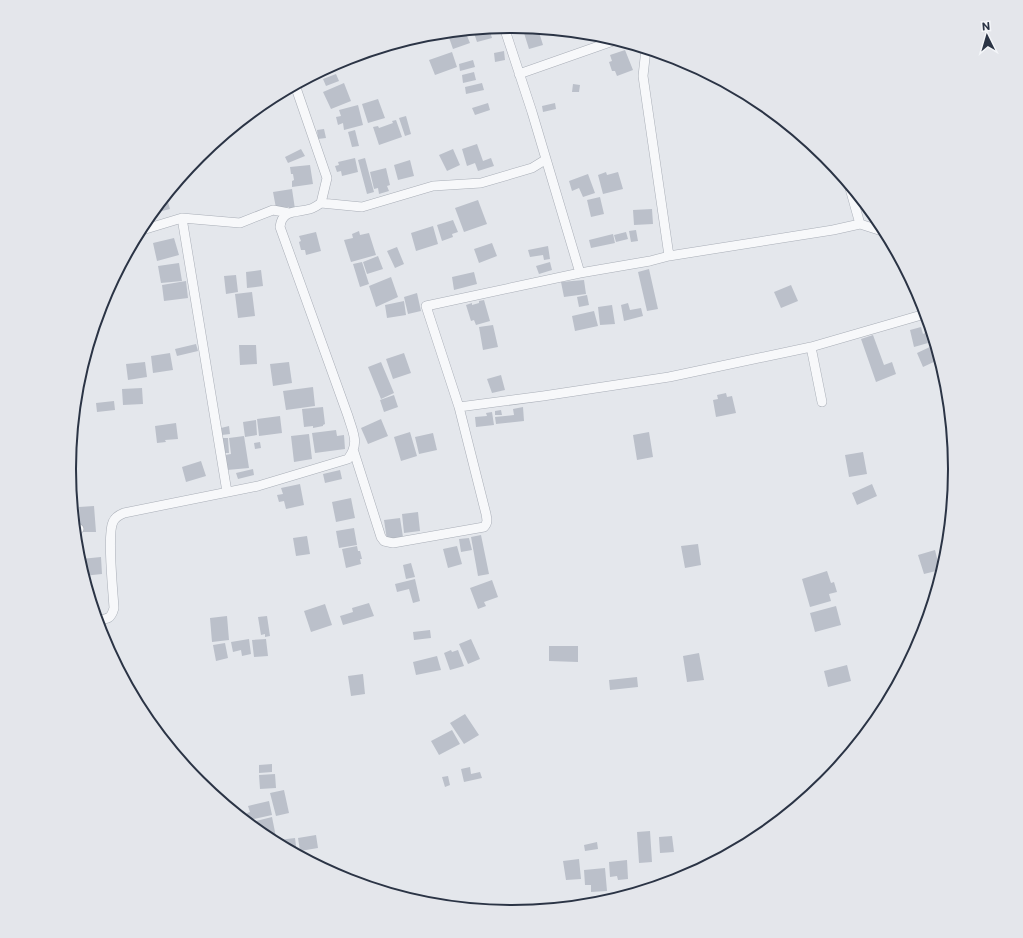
<svg xmlns="http://www.w3.org/2000/svg" width="1023" height="938" font-family="Commissioner,sans-serif">
  <rect width="100%" height="100%" fill="#e4e7ec"/>
  <!-- building -->
  <path fill="#bbc0ca" d="M489,28L492,38L477,42L473,30Z
    M538,29L543,45L529,49L524,33Z
    M465,31L470,43L453,49L447,32Z
    M625,50L633,70L617,76L615,71H612L609,62L612,61L610,55Z
    M504,51L505,60L495,62L494,53Z
    M452,52L457,67L435,75L429,60Z
    M473,60L475,67L460,71L459,64Z
    M474,72L476,80L463,83L462,75Z
    M336,74L339,81L326,86L323,79Z
    M344,83L351,101L331,109L323,92Z
    M482,83L484,90L466,94L465,87Z
    M573,84L580,85L579,92H572Z
    M378,99L385,118L368,123L362,104Z
    M488,103L490,110L475,115L472,108Z
    M555,103L556,109L543,112L542,106Z
    M358,105L363,125L344,130L343,123L338,125L336,117L341,116L339,110Z
    M406,116L411,134L405,136L399,118Z
    M396,120L402,137L379,145L373,127L378,126L379,128L393,123L392,121Z
    M324,129L326,138L318,139L317,130Z
    M355,130L359,146L352,147L348,132Z
    M477,144L483,161L491,158L494,166L478,171L475,163L467,166L462,149Z
    M301,149L305,156L288,163L285,157Z
    M453,149L460,165L447,171L439,155Z
    M355,158L358,172L342,176L341,171L337,172L335,166L339,165L338,162Z
    M365,158L374,192L367,194L358,160Z
    M410,160L414,176L398,180L394,165Z
    M310,165L313,184L292,187V181L294,180L293,174H291L290,167Z
    M386,168L390,185L387,186L389,191L379,194L378,188L374,189L370,172Z
    M606,172L607,175L618,172L623,189L603,194L598,175Z
    M588,174L595,193L583,197L579,188L572,191L569,181Z
    M292,189L295,209L289,210V207L282,209L281,207L276,208L273,192Z
    M166,195L170,209L158,212L157,206Z
    M600,197L604,214L591,217L587,200Z
    M478,200L487,224L464,232L455,208Z
    M155,208L157,214L148,217Z
    M652,209L653,224L634,225L633,210Z
    M453,220L458,232L452,234L453,237L442,241L437,225Z
    M433,226L438,244L416,251L411,233Z
    M636,230L638,241L631,242L629,231Z
    M359,231L360,235L369,233L376,255L351,262L344,240L353,238L352,234Z
    M316,232L321,251L306,255L305,250H301L299,242L301,241L299,236Z
    M626,232L628,239L616,242L614,235Z
    M613,234L615,243L591,248L589,240Z
    M174,238L179,255L157,261L153,243Z
    M492,243L497,256L479,263L474,249Z
    M548,246L550,259L544,260L543,255L530,257L528,250Z
    M397,247L404,264L395,268L387,251Z
    M378,256L383,269L367,274L363,262Z
    M362,262L369,284L360,287L353,264Z
    M550,262L552,270L539,274L536,266Z
    M179,263L182,281L161,283L158,266Z
    M649,269L658,309L647,311L638,272Z
    M261,270L263,286L247,288L246,272Z
    M474,272L477,284L454,290L452,277Z
    M236,275L238,292L226,294L224,276Z
    M391,277L398,297L376,307L369,286Z
    M584,280L586,294L564,297L561,282Z
    M186,281L188,298L164,301L162,285Z
    M791,285L798,301L781,308L774,292Z
    M252,292L255,316L238,318L235,294Z
    M417,293L421,311L408,314L404,297Z
    M587,295L589,305L579,307L577,297Z
    M484,300L490,321L476,325L474,320L471,321L466,305L472,303V305L479,303V301Z
    M404,301L406,315L387,318L385,305Z
    M628,303L630,310L641,308L643,316L624,321L621,305Z
    M612,305L615,324L600,325L598,307Z
    M594,311L598,326L575,331L572,316Z
    M493,325L498,347L483,350L479,327Z
    M921,327L923,334L925,333L928,343L914,347L910,330Z
    M873,335L884,365L892,362L896,374L876,382L861,339Z
    M196,344L198,351L177,356L175,349Z
    M239,345H256L257,364L240,365Z
    M932,346L938,360L923,367L917,353Z
    M170,353L173,370L153,373L151,356Z
    M404,353L411,373L393,379L386,359Z
    M145,362L147,377L128,380L126,364Z
    M289,362L292,383L273,386L270,364Z
    M381,362L394,393L381,399L368,367Z
    M501,375L505,390L492,393L487,379Z
    M313,387L315,406L286,410L283,391Z
    M142,388L143,404L123,405L122,389Z
    M726,393L727,397L732,396L736,413L716,417L713,400L718,399L717,395Z
    M394,395L398,407L384,412L380,400Z
    M114,401L115,410L97,412L96,403Z
    M323,407L325,424L323,425V426L313,428V426L304,427L302,409Z
    M523,407L524,421L496,424L495,417L514,415L513,409Z
    M501,410L502,415H495V411Z
    M492,412L494,425L476,427L475,417L487,416L486,413Z
    M280,416L282,433L259,436L257,419Z
    M381,419L388,436L368,444L361,428Z
    M256,420L257,435L245,437L243,422Z
    M176,423L178,439L165,440L166,442L157,443L155,426Z
    M229,426L230,434L222,435L221,428Z
    M336,430L337,436L344,435L345,449L315,453L312,433Z
    M410,432L417,456L401,461L394,437Z
    M649,432L653,457L637,460L633,435Z
    M433,433L437,450L419,454L415,437Z
    M309,434L312,459L294,462L291,436Z
    M244,436L249,468L227,470L225,455L231,454L229,438Z
    M221,438H228L229,453H222Z
    M260,442L261,448L255,449L254,443Z
    M863,452L867,474L849,477L845,455Z
    M201,461L206,476L186,482L182,467Z
    M253,469L254,475L238,479L236,473Z
    M340,470L342,479L325,483L323,474Z
    M300,484L304,505L286,509L284,501L279,502L277,495L283,494L281,488Z
    M872,484L877,496L857,505L852,493Z
    M351,498L355,518L336,522L332,502Z
    M94,506L96,532H81L79,507Z
    M418,512L420,531L404,533L402,514Z
    M400,518L403,537L387,540L384,520Z
    M354,528L357,545L339,548L336,531Z
    M481,535L489,574L478,576L471,537Z
    M307,536L310,554L296,556L293,538Z
    M469,538L472,550L461,552L459,539Z
    M698,544L701,565L685,568L681,546Z
    M357,546L358,551H360L362,559H360L361,564L346,568L342,549Z
    M457,546L462,564L448,568L443,549Z
    M935,550L940,570L924,574L918,555Z
    M101,557L102,574L83,576L81,559Z
    M411,563L415,577L406,579L403,565Z
    M827,571L831,583L834,582L837,592L829,594L831,601L810,607L802,579Z
    M415,579L420,601L413,603L409,589L397,592L395,584Z
    M492,580L498,597L484,602L486,606L478,609L470,588Z
    M369,603L374,616L343,625L340,616L353,612L352,608Z
    M325,604L332,625L311,632L304,611Z
    M836,606L841,625L815,632L810,613Z
    M227,616L229,640L212,642L210,618Z
    M267,616L270,636L265,637V634L261,635L258,617Z
    M430,630L431,638L414,640L413,632Z
    M249,639L251,654L242,656L241,650L233,652L231,642Z
    M266,639L268,656L254,657L252,640Z
    M471,639L480,659L468,664L459,644Z
    M225,643L228,658L216,661L213,645Z
    M549,646H578V662L549,661Z
    M451,650L452,652L458,650L464,666L450,670L444,653Z
    M699,653L704,680L687,682L683,656Z
    M437,656L441,670L416,675L413,662Z
    M847,665L851,681L828,687L824,671Z
    M363,674L365,694L351,696L348,676Z
    M637,677L638,687L610,690L609,680Z
    M465,714L479,735L464,744L450,723Z
    M452,730L460,744L439,755L431,741Z
    M272,764V772L259,773V765Z
    M470,767L471,774L480,772L482,778L464,782L461,769Z
    M275,774L276,788L260,789L259,775Z
    M448,776L450,785L445,787L442,777Z
    M284,790L289,813L276,816L270,793Z
    M269,801L272,815L249,820L247,813L250,812L248,806Z
    M272,817L276,837L270,838L269,835L264,836L253,827L252,822Z
    M650,831L652,862L639,863L637,832Z
    M316,835L318,848L300,851L298,838Z
    M672,836L674,852L660,853L659,837Z
    M295,838L297,854L280,845L279,840Z
    M597,842L598,849L585,851L584,845Z
    M579,859L581,879L566,880L563,861Z
    M627,860L628,879L618,880L617,876L610,877L609,862Z
    M605,868L607,891L591,892V885H585L584,870Z"/>
  <g fill="none" stroke-linecap="round" stroke-linejoin="round">
    <!-- minor casing -->
    <g stroke="#a9aeb7" stroke-width="10">
      <path id="minor" d="M504,27L532,112L580,273
        M646,49L643,76L669,256
        M519,74L616,40
        M849,185L860,224L885,232
        M321,203L362,207L433,186L481,183L532,168L545,160
        M182,218L227,492
        M139,231L182,218L240,223L273,210L289,213
        M811,347L822,402
        M459,407L543,396L669,377L811,347L925,314
        M354,452L381,537L384,541L393,543L484,527C488,523 487,519 486,514L459,407L426,306L580,273L650,261L669,256L833,230L860,224
        M74,525L79,529
        M96,620C108,619 111,619 114,608C113,591 107,534 113,522C115,517 119,515 124,513L258,486L348,459C360,443 353,433 348,416L280,227C282,209 296,213 310,209C314,208 318,205 321,203L327,178L295,85"/>
    </g>
    <!-- minor -->
    <use href="#minor" stroke="#f7f8fa" stroke-width="9"/>
  </g>
  <!-- crop -->
  <path d="M0 0H1023V938H0ZM76 469a436 436 0 1 1 872 0a436 436 0 1 1-872 0Z" fill="#e4e6eb" fill-rule="evenodd"/>
  <path fill="none" stroke="#2b3445" stroke-width="2" d="M76 469a436 436 0 1 1 872 0a436 436 0 1 1-872 0Z"/>
  <!-- north arrow -->
  <g transform="translate(987 36) rotate(355)" stroke="#f4f6f9" stroke-width="3" paint-order="stroke">
  <path d="M0-3L7 15L0 10L-7 15Z" fill="#2b3445"/>
  <text y="-6" font-size="11" font-weight="bold" text-anchor="middle" fill="#2b3445">N</text>
  </g>
</svg>
